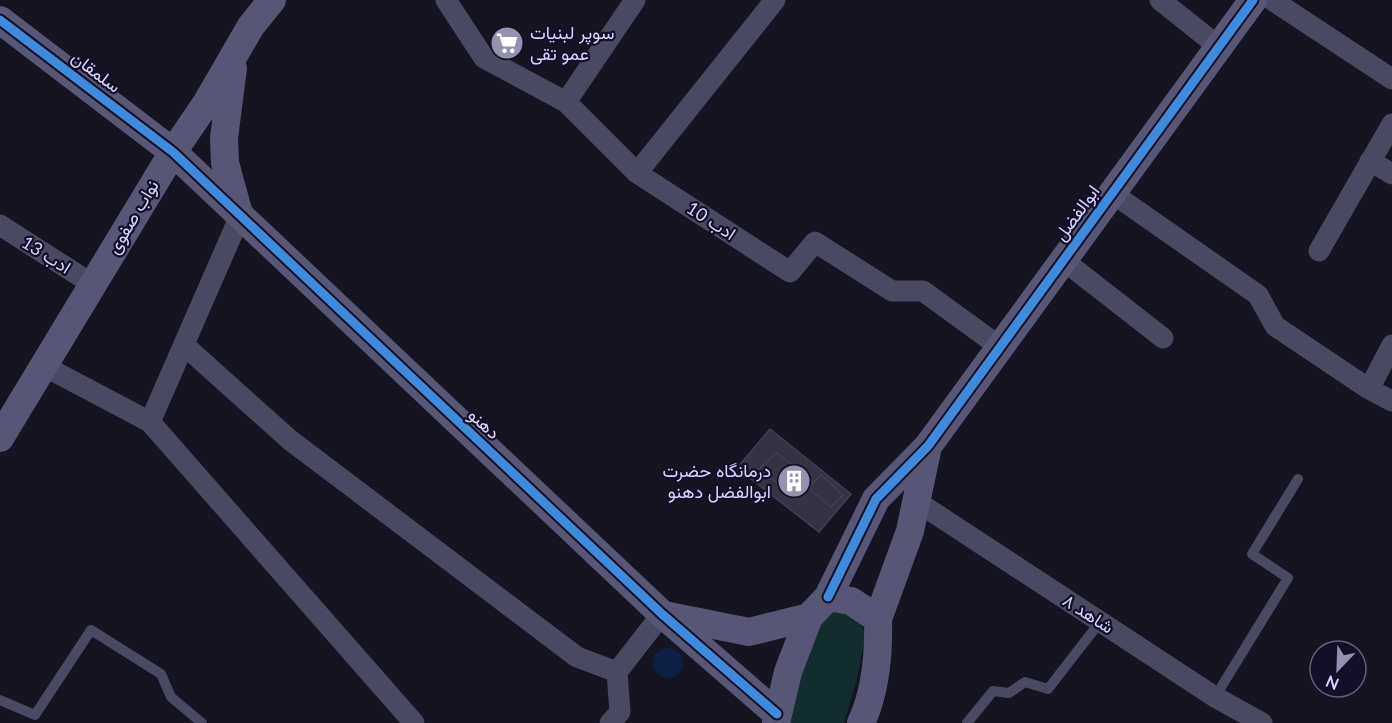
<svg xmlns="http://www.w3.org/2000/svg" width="1392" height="723" font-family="Lato,Vazirmatn,sans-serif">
  <rect width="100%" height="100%" fill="#161421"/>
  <!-- green -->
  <path fill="#132c2d" d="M830,608L854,613L866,634L856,682L844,723H785L805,646Z"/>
  <!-- water -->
  <path fill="#0d2144" d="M653 663a15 15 0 1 1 30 0a15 15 0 1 1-30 0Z"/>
  <!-- building -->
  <path fill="#343243" stroke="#433f54" stroke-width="1.5" d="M770,429L851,494L819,532L737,468Z
    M777,453L814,482L796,498L759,469Z
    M821,475L843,495L831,507L808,488Z"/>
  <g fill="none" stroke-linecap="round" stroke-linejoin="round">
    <!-- lane -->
    <path stroke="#4a4962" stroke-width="10" d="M1215,697L1288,578L1252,554L1298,479
      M0,700L35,715L91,630L161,674L171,697L202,723
      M967,723L993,691L1009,693L1025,682L1048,689L1100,622"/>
    <!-- street -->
    <path stroke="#4a4962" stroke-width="21" d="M446,0L484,58L566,102L637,173L790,272L815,242L892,291H923L1000,347
      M1160,0L1219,47
      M1272,0L1392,79
      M566,102L635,0
      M1370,161L1392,174
      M637,173L775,0
      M1112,193L1258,295L1275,326L1369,389L1392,401
      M0,225L92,284
      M1319,251L1392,124
      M1063,260L1163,338
      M184,345L290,440L577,657L617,672
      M44,366L150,422L414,723
      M1369,389L1392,345
      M150,422L240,216
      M916,501L1215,697L1262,723
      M610,723L620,712L617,672L662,614"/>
    <!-- secondary -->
    <path stroke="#575674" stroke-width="28" d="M0,20L173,152L662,614L777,714
      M233,68L224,138L225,163L239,214
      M0,438L173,152L207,102L251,26L272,0
      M828,597L876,499L928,446L1253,0
      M664,615L749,632L809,617
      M878,619L910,531L928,446
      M776,723L788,672L809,617L828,597L851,601L878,619C879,654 876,691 861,723"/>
    <!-- cycleway casing -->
    <g stroke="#130f26" stroke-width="13">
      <path id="cycleway" d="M0,20L173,152L662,614L777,714
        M828,597L876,499L928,446L1253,0"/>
    </g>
    <!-- cycleway -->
    <use href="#cycleway" stroke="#408adc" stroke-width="9"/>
  </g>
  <!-- icons -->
  <defs>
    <g id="supermarket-disc" transform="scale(1.725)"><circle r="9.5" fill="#9591b1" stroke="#130f26"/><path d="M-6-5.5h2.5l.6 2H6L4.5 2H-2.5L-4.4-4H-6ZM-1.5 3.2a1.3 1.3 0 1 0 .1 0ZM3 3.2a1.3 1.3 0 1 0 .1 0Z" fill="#fff"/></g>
    <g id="building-disc" transform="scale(1.725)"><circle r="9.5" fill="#9591b1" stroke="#130f26"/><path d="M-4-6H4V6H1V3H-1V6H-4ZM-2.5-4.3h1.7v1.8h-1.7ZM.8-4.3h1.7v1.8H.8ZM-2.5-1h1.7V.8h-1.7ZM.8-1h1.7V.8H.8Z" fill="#fff"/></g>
  </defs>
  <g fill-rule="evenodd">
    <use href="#supermarket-disc" x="507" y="43"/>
    <use href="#building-disc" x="794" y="481"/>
  </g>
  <g text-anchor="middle" stroke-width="4.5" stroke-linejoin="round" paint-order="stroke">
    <!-- poi labels -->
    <g font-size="18" fill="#d9d4ff" stroke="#130f26" text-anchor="start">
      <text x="530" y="39">سوپر لبنیات<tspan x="530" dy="21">عمو تقی</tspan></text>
      <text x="771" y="477" text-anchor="end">درمانگاه حضرت<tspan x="771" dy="21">ابوالفضل دهنو</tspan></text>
    </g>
    <!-- street labels -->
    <g font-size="18" fill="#d9d4ff" stroke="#130f26">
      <text transform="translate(96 72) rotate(37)" y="6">سلمقان</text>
      <text transform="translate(1077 213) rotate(-54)" y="6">ابوالفضل</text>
      <text transform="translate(133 217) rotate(-59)" y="6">نواب صفوی</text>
      <text transform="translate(711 221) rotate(33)" y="6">ادب 10</text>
      <text transform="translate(46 255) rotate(32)" y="6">ادب 13</text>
      <text transform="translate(484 424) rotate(43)" y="6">دهنو</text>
      <text transform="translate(1088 614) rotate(33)" y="6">شاهد ۸</text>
    </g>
  </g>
  <!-- north arrow -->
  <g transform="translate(1338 669) rotate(203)"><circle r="28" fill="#130f26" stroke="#625e7d" stroke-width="1.5"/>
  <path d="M0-4.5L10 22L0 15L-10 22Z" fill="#9591b1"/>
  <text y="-9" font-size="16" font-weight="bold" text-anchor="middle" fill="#d9d4ff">N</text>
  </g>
</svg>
